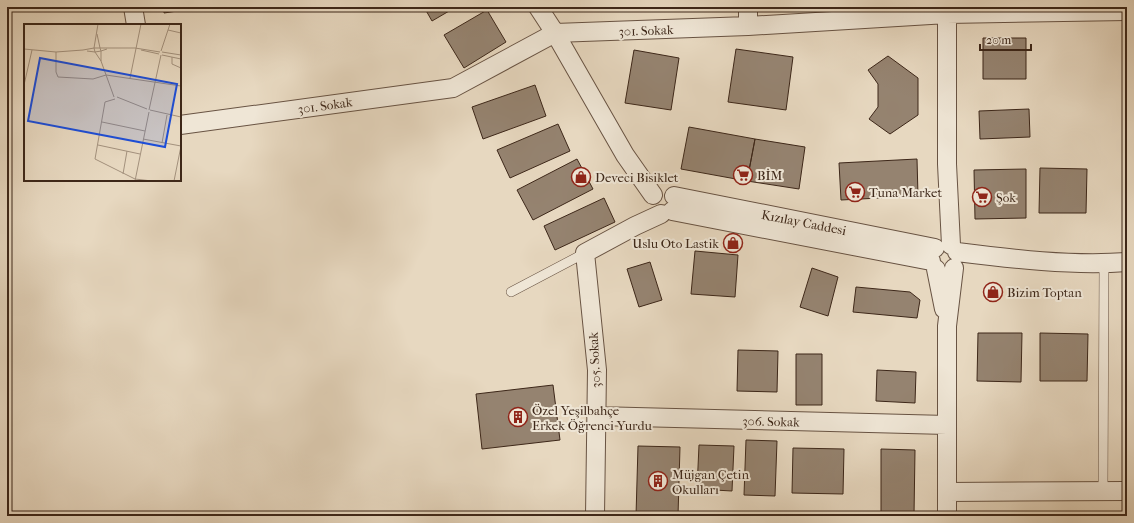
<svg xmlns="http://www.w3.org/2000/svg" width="1134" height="523" font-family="'IM FELL French Canon',serif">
  <rect width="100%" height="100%" fill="#e7d8c0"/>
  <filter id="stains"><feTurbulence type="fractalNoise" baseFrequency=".005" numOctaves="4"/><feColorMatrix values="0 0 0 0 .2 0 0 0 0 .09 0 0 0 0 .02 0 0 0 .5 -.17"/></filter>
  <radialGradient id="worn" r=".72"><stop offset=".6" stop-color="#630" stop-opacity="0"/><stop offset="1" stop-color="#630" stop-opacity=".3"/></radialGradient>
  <!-- building -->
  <path fill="#958370" stroke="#3d2719" d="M164,7H197V8L164,13Z
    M424,7H456L432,21Z
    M487,10L506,42L464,68L444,35Z
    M983,38H1026V79H983Z
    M736,49L793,57L786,110L728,102Z
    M634,50L679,58L671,110L625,103Z
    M888,56L918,78V115L890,134L869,119L878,107V84L868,70Z
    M535,85L546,116L483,139L472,107Z
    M1029,109L1030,137L980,139L979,111Z
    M558,124L570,151L510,178L497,150Z
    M689,127L755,139L747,181L681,169Z
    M755,139L805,147L799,189L747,181Z
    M577,159L593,189L533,220L517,190Z
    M917,159L918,196L841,200L839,163Z
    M1040,168L1087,169L1086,213H1039Z
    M1026,169V218L975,219L974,170Z
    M604,198L615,222L555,250L544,226Z
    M695,251L738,255L735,297L691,294Z
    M650,262L662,300L639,307L627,269Z
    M812,268L838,277L828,316L800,307Z
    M856,287L910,292L920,300L917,318L853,312Z
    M978,333H1022L1021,382L977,381Z
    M1040,333L1088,334L1087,381H1040Z
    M738,350L778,351L777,392L737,391Z
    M796,354H822V405H796Z
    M877,370L916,372L915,403L876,401Z
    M553,385L560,440L482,449L476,394Z
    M746,440L777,441L775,496L744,495Z
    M699,445L734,446L732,491L697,489Z
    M638,446L680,447L678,516H636Z
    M793,448L844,449L843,494L792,493Z
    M881,449L915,450L914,516H881Z"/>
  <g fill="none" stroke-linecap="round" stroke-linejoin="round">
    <!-- service casing -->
    <g stroke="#685343" stroke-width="10">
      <path id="service" d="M511,292L585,253
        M1103,491L1104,264"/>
    </g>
    <!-- minor casing -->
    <g stroke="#685343" stroke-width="20">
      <path id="minor" d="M133,7L136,25
        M538,7L555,33L625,155L653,195
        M748,7V26
        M947,7V164L951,245
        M180,125L453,88L555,33L748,26L947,14L1127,11
        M674,196L935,248
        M672,211L931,261
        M957,252C1013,259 1071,266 1127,262
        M936,269L944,309
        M596,416L947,425
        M947,492L1127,491
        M595,516L597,370L585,253L635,226L661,214
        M947,516V326L954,268"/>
    </g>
    <!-- service -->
    <use href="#service" stroke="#efe6d6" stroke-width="9"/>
    <!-- minor -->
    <use href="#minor" stroke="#efe6d6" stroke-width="18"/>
  </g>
  <!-- icons -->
  <defs>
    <g id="supermarket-ring" transform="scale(1)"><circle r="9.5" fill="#efe6d6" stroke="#8f2418" stroke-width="1.5"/><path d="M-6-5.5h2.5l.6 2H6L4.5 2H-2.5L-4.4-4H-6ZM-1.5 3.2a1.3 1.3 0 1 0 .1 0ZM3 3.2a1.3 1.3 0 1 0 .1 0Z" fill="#8f2418"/></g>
    <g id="shop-ring" transform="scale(1)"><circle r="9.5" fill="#efe6d6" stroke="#8f2418" stroke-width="1.5"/><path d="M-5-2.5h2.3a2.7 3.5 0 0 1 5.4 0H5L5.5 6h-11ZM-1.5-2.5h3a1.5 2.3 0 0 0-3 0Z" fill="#8f2418"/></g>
    <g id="building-ring" transform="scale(1)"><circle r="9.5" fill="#efe6d6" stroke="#8f2418" stroke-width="1.5"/><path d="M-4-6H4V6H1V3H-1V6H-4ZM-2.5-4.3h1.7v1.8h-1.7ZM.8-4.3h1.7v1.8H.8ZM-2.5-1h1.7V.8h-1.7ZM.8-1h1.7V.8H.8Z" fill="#8f2418"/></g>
  </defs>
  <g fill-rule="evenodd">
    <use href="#supermarket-ring" x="743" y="175"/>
    <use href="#shop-ring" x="581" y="177"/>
    <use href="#supermarket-ring" x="855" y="192"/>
    <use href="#supermarket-ring" x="982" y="197"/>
    <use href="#shop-ring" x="733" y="243"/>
    <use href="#shop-ring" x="993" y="292"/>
    <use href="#building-ring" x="518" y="417"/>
    <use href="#building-ring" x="658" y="481"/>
  </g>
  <g text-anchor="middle" stroke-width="4" stroke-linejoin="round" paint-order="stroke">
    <!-- street labels -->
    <g font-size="13" fill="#3d2719" stroke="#efe6d6">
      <text transform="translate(646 30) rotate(-2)" y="5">301. Sokak</text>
      <text transform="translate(325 105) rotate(-8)" y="5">301. Sokak</text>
      <text transform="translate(804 222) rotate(11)" y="5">Kızılay Caddesi</text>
      <text transform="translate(594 360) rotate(-93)" y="5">305. Sokak</text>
      <text transform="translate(771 421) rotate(1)" y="5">306. Sokak</text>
    </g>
    <!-- poi labels -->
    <g font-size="13" fill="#3d2719" stroke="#efe6d6" text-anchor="start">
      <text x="757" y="180">BİM</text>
      <text x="595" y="182">Deveci Bisiklet</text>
      <text x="869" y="197">Tuna Market</text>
      <text x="996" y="202">Şok</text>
      <text x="719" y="248" text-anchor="end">Uslu Oto Lastik</text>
      <text x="1007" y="297">Bizim Toptan</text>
      <text x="532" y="415">Özel Yeşilbahçe<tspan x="532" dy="15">Erkek Öğrenci Yurdu</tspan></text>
      <text x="672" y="479">Müjgan Çetin<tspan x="672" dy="15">Okulları</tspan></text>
    </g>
  </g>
  <!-- overview -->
  <g transform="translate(24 24)">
    <rect width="157" height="157" fill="#e7d8c0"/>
    <path fill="none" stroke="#a3917d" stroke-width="1" d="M144,6L157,9M73,10L76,24H111L136,28M70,24L74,0M0,25L32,28L59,26L70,24H76L77,27L71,28L70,24M117,26L135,30M63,27L71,28L77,37L90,73M137,27L146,0M32,28V48L34,53L69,55L82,51L157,62M138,28L157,31M138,31L157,35M148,33V40L157,44M77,37V27L83,25M106,54L117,0M0,61L8,26M93,73L123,85M91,75L81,78L71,135L111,155L128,157M125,86L137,31M126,86L157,93M78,98L121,107M119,115L157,122M138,119L143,91M74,121L116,130M99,150L103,127M111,157L125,88M150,157L157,122"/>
    <path fill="#1d4ed8" fill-opacity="0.15" stroke="#1d4ed8" stroke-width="2" d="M16,34L153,60L141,123L4,97Z"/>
    <rect width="157" height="157" fill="none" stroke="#3d2719" stroke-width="2"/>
  </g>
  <!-- margin -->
  <rect width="1134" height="523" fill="none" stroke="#e7d8c0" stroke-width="24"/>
  <rect x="8" y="8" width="1118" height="507" fill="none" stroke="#3d2719" stroke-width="2"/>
  <rect x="12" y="12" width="1110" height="499" fill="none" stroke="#3d2719"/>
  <!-- scale -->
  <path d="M980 44v6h51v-6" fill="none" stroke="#3d2719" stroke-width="2"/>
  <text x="986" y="44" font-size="12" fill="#3d2719" stroke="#efe6d6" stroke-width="3" paint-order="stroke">20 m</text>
  <rect width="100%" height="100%" filter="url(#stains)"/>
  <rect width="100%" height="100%" fill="url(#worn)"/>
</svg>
